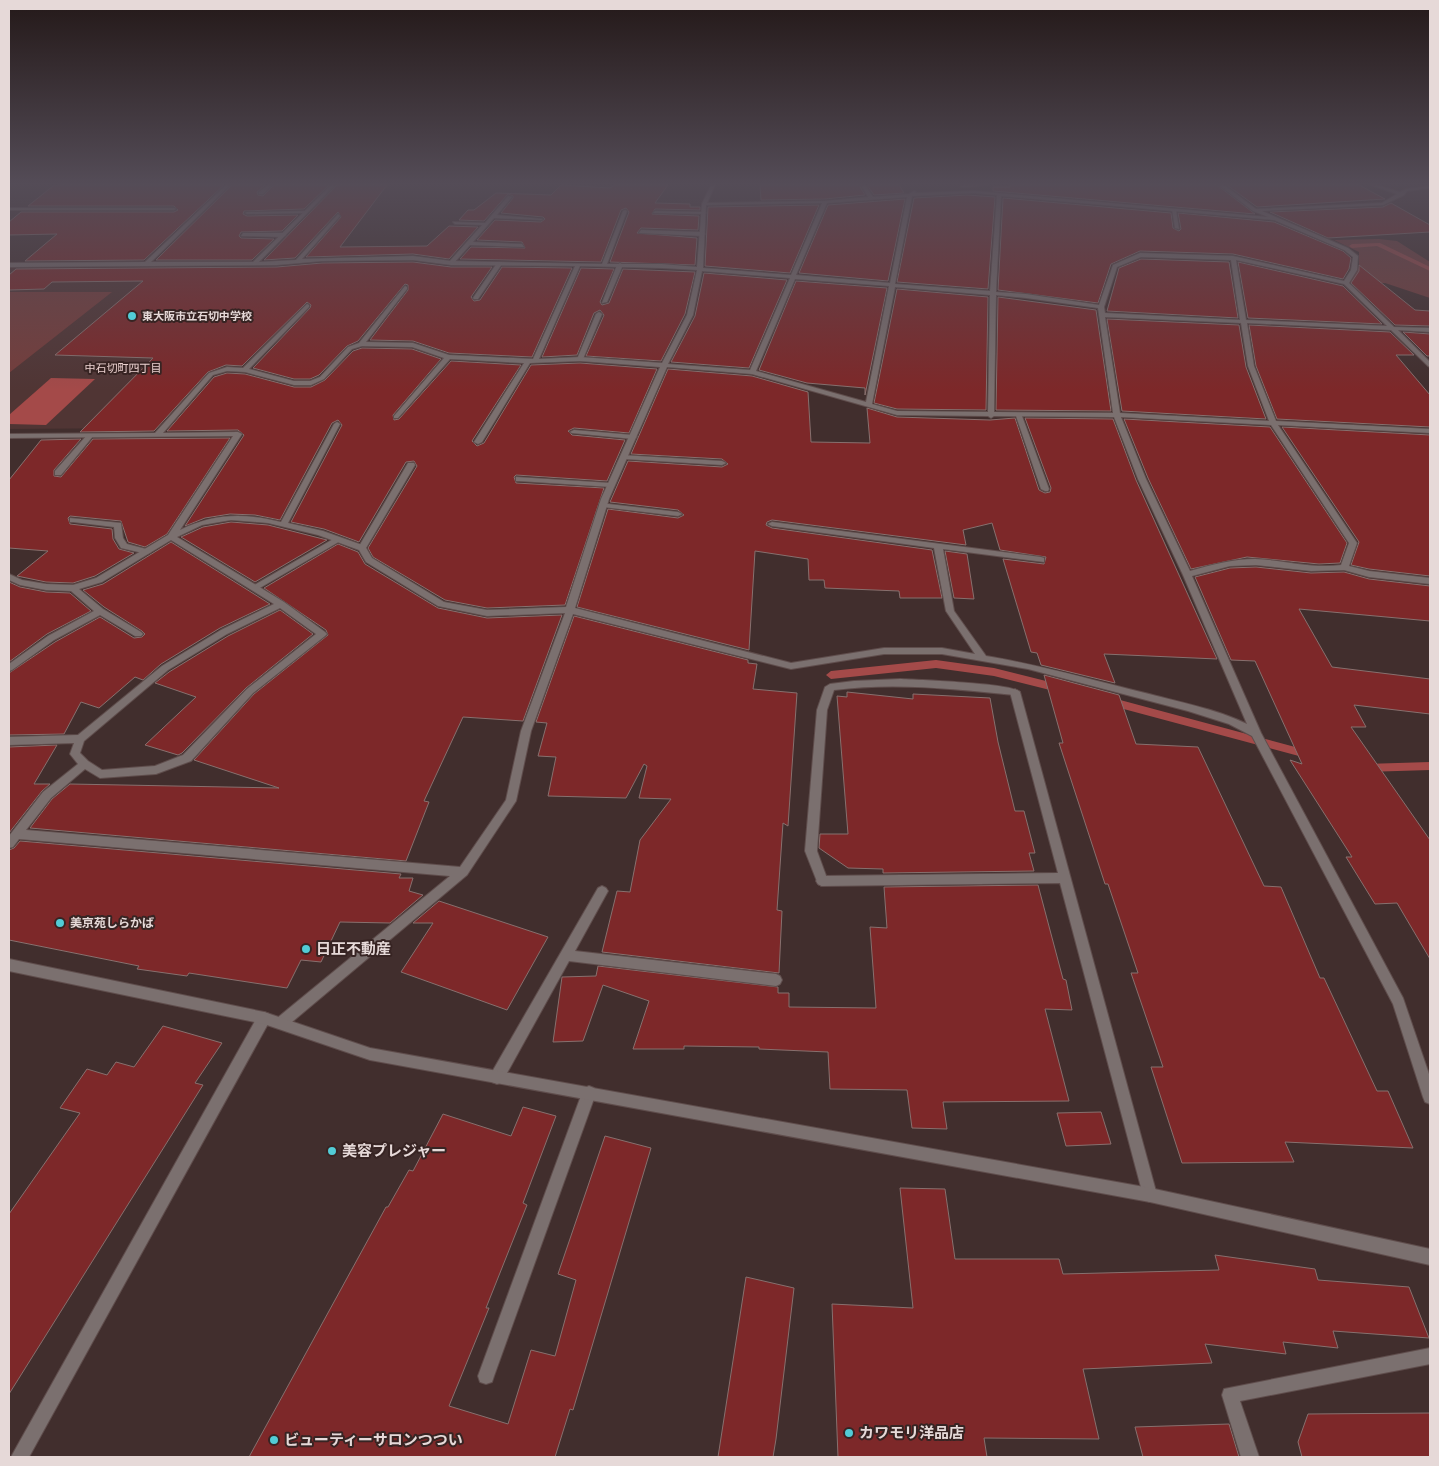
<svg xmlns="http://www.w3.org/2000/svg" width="1439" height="1466" font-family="'Public Sans','Noto Sans JP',sans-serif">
  <rect width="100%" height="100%" fill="#412e2d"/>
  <!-- built -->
  <path fill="#503534" d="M154,267L272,268L143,428L9,429V268Z"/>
  <!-- green -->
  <path fill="#753d3b" d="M1379,239L1397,241L1430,262V298L1385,283H1350L1359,267V252L1334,240Z
    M9,292H112L9,373Z"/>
  <!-- water -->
  <path fill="#a44a49" d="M51,378L95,379L46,425L9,424V415Z"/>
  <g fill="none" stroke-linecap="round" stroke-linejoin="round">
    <!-- stream -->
    <path fill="#a44a49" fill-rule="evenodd" d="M1380,243L1430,267V271L1377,246L1352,248L1349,246L1352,244Z
      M936,660L994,668L1062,685L1067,689L1062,693L994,676L936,668L831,679L826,675L831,671Z
      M1109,697L1310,751L1314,752L1316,755L1314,758L1310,759L1105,704L1104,701Z
      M1430,762V770L1365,772L1361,771L1359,768L1361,765L1365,764Z"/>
  </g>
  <!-- building -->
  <path fill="#7d2829" stroke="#87706e" d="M61,185H224L144,260L25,261L57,234L9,235V222L21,212H174L178,210L174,206H28L53,186Z
    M232,185H265L257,192L258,195L263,196L274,185H329L304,209L244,211L243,214L247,216L298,215L282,231L241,232L239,236L241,238L274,239L252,260H156Z
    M337,185H387L340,247L427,246L449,226L478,227L449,259L413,254L306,257L341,217L338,212L295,258L264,260Z
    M561,185L610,188L615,185H668L655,203L690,204V207H700V210L655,209L652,214L699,216L698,230L641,228L637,233L697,238L695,265L610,262L629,212L626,208L621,210L601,262L460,259L471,247L525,248L522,242L477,240L495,220L541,222L545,219L543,217L501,213L513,198V196L508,194L484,221L459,220L468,210H474L496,193L551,195Z
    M760,185H859L865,195L825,199L761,200Z
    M867,185H899L904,193L874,195Z
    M1010,185H1217L1255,214L993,191V187H1010Z
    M1227,185H1359L1385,199L1257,207Z
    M967,195L995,197L988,289L897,282L914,198Z
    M1003,198L1171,213L1173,228L1179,231L1181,229L1178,213L1274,222L1343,251L1351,258L1349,269L1343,279L1233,254L1140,251L1111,264L1098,303L998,290Z
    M905,199L888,281L799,273L828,205Z
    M1391,203L1430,225V232L1328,238L1270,212L1383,207Z
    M819,205L790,273L705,266L708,207Z
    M1141,259L1229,262L1238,318L1107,311L1119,268Z
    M413,262L451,267H492L471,297L474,301L480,300L502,267L572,268L532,357L449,353L413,341L370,340L408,290V285L405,284L358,341L347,346L319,375L310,379H294L253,368L310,308L311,305L307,302L242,366L226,365L208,372L154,431L80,432L153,358L55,355L143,281L52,282L44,289L9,290V275L16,269L277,267L322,263Z
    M1238,262L1343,286L1382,324L1248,318Z
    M1359,265L1415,310L1430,311V326L1395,325L1351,283L1359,271Z
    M581,268L614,269L600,302L602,305L609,303L623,269L695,272L685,314L661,361L586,356L604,315L600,310L594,313L577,355L542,357Z
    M704,273L787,280L749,368L671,362L695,316Z
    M796,281L887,288L865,395V388L807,383L759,370Z
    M897,289L988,297L986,410L897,409L874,403Z
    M998,297L1096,310L1111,411L996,410Z
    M1107,319L1239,325L1246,367L1266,419L1122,411Z
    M1249,325L1390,332L1414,355H1396L1430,395V427L1277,419L1256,366Z
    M1403,332L1430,334V356H1427Z
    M362,348L412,349L441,359L393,415L394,420L399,419L451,361L521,365L472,441L477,446L484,443L531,365L580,363L657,369L629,433L574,428L568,431L572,435L625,440L607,481L516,475L514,477L516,483L604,488L565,605L487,608L445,600L373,557L368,548L417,466L414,461L406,462L359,542L324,529L291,522L342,425L338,420L332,423L280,520L255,515L230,514L205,518L185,526L244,435L238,430L167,431L214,377L227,373L245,374L294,387H311L325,380L353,351Z
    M668,369L752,376L808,392L811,442L870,443L867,408L897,417L990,420L1015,418L1039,490L1045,493L1050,492L1051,488L1025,418L1113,419L1136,480L1217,659L1104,654L1115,683L1041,665L1037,653L1031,652L1003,559L1044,564L1046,557L1000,550L992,523L963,530L966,545L772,520L767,522L766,525L772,528L932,550L942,598H900L899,591L825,588L824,580H809L808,559L755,551L749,650L577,607L608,509L678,518L684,515L678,510L610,502L628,461L722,467L728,464L722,459L631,454Z
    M1124,419L1270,427L1347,543L1340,563L1319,564L1247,557L1191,569L1148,478Z
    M1282,427L1430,435V576L1369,569L1351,565L1359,542Z
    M230,438L167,534L145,547L128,542L121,521L70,516L68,518L70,524L112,529L113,539L119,549L134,553L95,576L73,583L46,582L17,576L48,551L9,548V480L41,440L81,439L54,470V476L61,477L93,439Z
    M231,522L268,525L327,540L255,582L181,537L203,527Z
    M171,542L270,604L220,628L161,664L143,680L135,677L99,708L81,702L64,734L9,735V673L55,642L100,617L134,638L142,637L145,634L142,631L104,607L83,590L103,584Z
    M338,544L358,552L365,564L438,608L487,618L562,615L523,721L463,717L424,801L429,802L406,861L30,828L52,799L70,784L279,788L194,760L254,694L328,635L326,630L264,588Z
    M945,551L967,554L974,599L954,598Z
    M1256,567L1311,573L1344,572L1369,579L1430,586V621L1299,609L1332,667L1430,679V714L1354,705L1366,727H1351L1430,840V959L1397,903L1375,904L1346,857H1352L1290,760L1302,764L1255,661L1231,660L1195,577L1230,568Z
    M9,582L20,587L46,592L70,593L91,611L47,634L9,662Z
    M280,610L313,634L246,688L182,753L178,755L145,745L196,697L155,683L169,672L228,636Z
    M574,616L748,660V663L757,664L753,689L797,693L788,826L783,823L777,910L782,911L779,973L602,952L617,891L630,892L640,840L671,799L639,798L647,766L644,764L626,798L548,796L556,757L538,756L547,723L536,722Z
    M1044,675L1119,695L1136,744L1198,747L1264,886L1281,887L1320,978H1324L1377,1091H1388L1413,1148L1285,1142L1294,1162L1182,1163L1151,1067H1163L1131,973H1138L1108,884H1105L1059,743H1063Z
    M847,692L913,699V694L990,698L998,742L1015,811H1024L1035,853H1029L1034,871L883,873V869L848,868L819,848L820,834H848L837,696L847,697Z
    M57,745L34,784H50L42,791L9,833V747Z
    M20,841L401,874L399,878H413L409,891L423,895L390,923L340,922L321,962L301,960L287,988L189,973L187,976L137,969L139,966L9,940V850L14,848Z
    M1038,885L1063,979L1066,980L1072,1010L1045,1009L1069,1101L943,1102L947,1129L912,1128L907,1090L830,1089L828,1052L759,1049V1047L684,1046V1049H633L649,1001L603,985L583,1041L553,1042L562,977L596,976L598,966L778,987V993H789V1007L876,1008L870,927L887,928L884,887Z
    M439,901L548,937L507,1010L401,972L433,923H413Z
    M163,1026L222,1043L195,1083L203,1085L9,1394V1214L80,1113L60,1108L87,1069L107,1075L116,1062L134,1067Z
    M523,1107L556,1116L523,1203L527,1205L486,1308H489L449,1406L508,1424L531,1350L555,1356L576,1280L558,1274L605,1136L651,1148L573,1410L570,1409L555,1457H249L386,1207H388L409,1170L413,1171L443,1114L511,1136Z
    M1101,1112L1111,1144L1066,1146L1057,1113Z
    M900,1188L945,1189L955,1259H1059L1063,1274L1219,1270L1215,1255L1315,1269L1318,1280L1409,1287L1429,1338L1333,1331L1338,1348L1283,1342L1286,1354L1205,1344L1212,1363L1083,1369L1099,1439L984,1438L987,1457H838L832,1304L913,1308Z
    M746,1277L794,1288L776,1439L773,1457H718Z
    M1430,1413V1457H1302L1298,1442L1308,1414Z
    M1229,1424L1239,1457H1143L1135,1427Z"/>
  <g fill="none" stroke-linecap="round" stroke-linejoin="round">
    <!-- service casing -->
    <g stroke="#5f4d4c" stroke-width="2">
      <path id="service" d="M268,185H272L263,194H259V192Z
        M508,196L512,197L497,215L543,219L541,220L494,218L473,242L522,244L524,247L470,245L453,264H449V262L482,225L455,224L453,222L485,223Z
        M1172,209L1176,210L1179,229L1175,228Z
        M307,211L305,213L247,214L245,213L247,212Z
        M655,211L704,212L706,213L704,214L653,213Z
        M641,230L702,232L705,234L702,236L639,233Z
        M243,233H283L286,235L283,237L241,236Z
        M497,263L502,264L478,299H474L473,298Z
        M620,263L623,265L607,302L602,303L617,265Z
        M599,312L602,314L583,359L578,360L577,359L596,314Z
        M1019,414L1022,416L1049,489L1048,491H1045L1041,489L1016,416Z
        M574,430L633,435L637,437L633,439L572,433L570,432Z
        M88,434L94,435L61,475H55V471Z
        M621,455L722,461L726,463L722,465L624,459H621Z
        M408,463H414L415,465L366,548L365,550H359L358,548Z
        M516,477L611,483L615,485L611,487L519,481H516Z
        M600,503L678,512L682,514L678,516L603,507L599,505Z
        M70,518L121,523L123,538L127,544L150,550L151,552L147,554L121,548L115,538L114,527L73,522H70Z
        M335,538H341L342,540L258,589L255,590L251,587Z
        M900,679C917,680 1012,683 1020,692L1015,695C954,689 895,682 834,690L827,710L817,851L828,881L826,884L822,886L818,884L805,851L817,710L825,687L830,684L854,681Z
        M602,886L606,888L608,891L575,951L776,974L780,976L782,980L780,984L776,986L569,961L502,1082L497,1084L492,1082L490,1077L492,1072L598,888Z
        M589,1086L594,1088L596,1093L494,1376L492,1382L486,1384L480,1382L478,1376L582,1093L584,1088Z"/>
    </g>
    <!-- minor casing -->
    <g stroke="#5f4d4c" stroke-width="2">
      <path id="minor" d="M226,185H230L151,262H253L331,185H335L259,262L296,260L338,214L340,216L302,259L413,256L451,261L602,264L623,211L625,210L627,211L607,264H662L697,267L702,204L711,185H715L707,203L825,201L868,197L861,185H865L873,197L909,194L914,191L916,192L915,193L974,191L1268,217L1253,211L1219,185H1224L1256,209L1382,203L1397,194L1371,185H1377L1400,192L1406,189L1430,186V188L1407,191L1404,195L1383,205L1262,211L1348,248L1358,256L1357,270L1349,283L1394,327L1430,328V332L1398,330L1430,362V367L1428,366L1391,330L1247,323L1254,366L1276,421L1430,429V433L1278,425L1357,543L1349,566L1369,571L1430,578V584L1369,577L1344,570L1311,571L1256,565L1230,566L1192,576L1261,733L1403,998L1430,1077V1104L1425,1102L1423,1097L1393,1004L1252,736L1229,724L1188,711L1028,669L942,654H884L791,669L573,614L531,731L516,801L467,875L286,1027L281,1029L276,1027L275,1023L276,1019L450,876L19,839L13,847L9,848V836L43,792L78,764L70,754L74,743L9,745V737L78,735L162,666L221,630L274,604L171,540L102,582L79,589L103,609L141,632L143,634L141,636H135L100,615L54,640L12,670L9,671V664L48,636L94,611L71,591L46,590L20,585L9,580V574L22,580L46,584L73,585L96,578L168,535L233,436L9,438V434L155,433L209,373L227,367L243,368L307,304L309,305V307L249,369L294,381H310L320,377L348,347L359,343L405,286L407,287V289L366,342L413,343L449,355L533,359L575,266L451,265L413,260L322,261L277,265L9,267V263L145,262ZM974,193L997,195L990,291L895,284L912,196ZM1001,196L1274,220L1344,250L1353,257L1351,270L1344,281L1233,256L1140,253L1113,265L1099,305L1026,294L996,292ZM907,197L890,283L796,275L827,203ZM822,203L791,275L703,268L706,205ZM1141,257L1231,260L1240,320L1105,313L1104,307L1117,267ZM1236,260L1344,284L1387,326L1246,320ZM580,266L662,268L697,270L687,315L662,363L580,357L539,359ZM702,271L790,278L750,370L668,364L693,315ZM795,279L889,286L866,402L756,371ZM895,287L990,295L988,412L897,411L872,404ZM996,295L1026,298L1098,308L1113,413L994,412ZM1105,317L1241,323L1248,366L1269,421L1120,413ZM362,346L412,347L444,358L394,416V418H398L450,359L524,363L474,442L478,444L482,442L530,363L580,361L660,367L601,499L566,607L487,610L444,602L372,558L365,546L323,531L288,523L340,424L337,422L334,424L281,522C245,513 214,513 180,530L242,434L238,432L163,433L213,375L227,371L245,372L294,385H311L324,379L352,349ZM667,367L752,374L897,415L988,416L991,418L994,416L1114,417L1138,479L1183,575L1247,724C1216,709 1179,702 1145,693C1092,680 1040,665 986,656L954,611L943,549L1044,562V558L1041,557L772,522L768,524L772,526L934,548L946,611L975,654L942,648H884L791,663L575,608L609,499ZM1121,417L1271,425L1349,543L1341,565C1312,569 1284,560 1255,559C1233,559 1211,565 1190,571L1146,479ZM231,520L268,523L318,535L359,550L366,562L438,606L487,616L565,613L521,731L506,800L460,867L26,830L51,798L85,769L100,778L156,774L191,761L253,693L325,636L327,634L325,632L284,602L177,537L202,525ZM280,608L316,634L247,689L183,755L155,766L102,770L88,761L80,753L84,741L168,670L227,634Z
        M963,185H988L963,187L961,186Z
        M9,208H174L176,209L174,210H9Z
        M1015,689L1020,692L1157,1195L1155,1200L1150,1202L1145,1200L1143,1195L1060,883L822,886L818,884L816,881L818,878L822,876L1058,873L1010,692Z
        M264,1012L269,1014L270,1018L269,1022L29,1457H11L259,1014Z
        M1430,1348V1364L1240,1401L1259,1457H1241L1222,1395L1224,1389Z"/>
    </g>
    <!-- tertiary casing -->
    <g stroke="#5f4d4c" stroke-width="2">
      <path id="tertiary" d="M9,959L264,1012L370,1048L1150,1188L1430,1249V1265L1150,1202L370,1060L264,1024L9,971Z"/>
    </g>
    <!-- service -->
    <use href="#service" fill="#7b706f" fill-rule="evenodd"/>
    <!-- minor -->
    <use href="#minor" fill="#7b706f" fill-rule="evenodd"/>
    <!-- tertiary -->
    <use href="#tertiary" fill="#7b706f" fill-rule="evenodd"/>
  </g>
  <!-- sky -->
  <linearGradient id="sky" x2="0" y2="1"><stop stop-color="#241919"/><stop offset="0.47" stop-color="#544c57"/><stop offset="1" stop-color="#544c57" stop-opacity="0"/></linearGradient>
  <rect width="1439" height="390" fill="url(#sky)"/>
  <!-- markers -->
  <g fill="#52ccd6" stroke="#372423" stroke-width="2">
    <circle cx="132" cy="316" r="5"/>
    <circle cx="60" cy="923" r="5"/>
    <circle cx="306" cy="949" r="5"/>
    <circle cx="332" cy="1151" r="5"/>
    <circle cx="849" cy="1433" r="5"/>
    <circle cx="274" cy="1440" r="5"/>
  </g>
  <g text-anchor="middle" stroke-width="4" stroke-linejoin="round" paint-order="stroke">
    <!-- far-poi labels -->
    <g font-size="11" font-weight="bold" fill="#e6d9d8" stroke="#372423" text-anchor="start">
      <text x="142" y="320">東大阪市立石切中学校</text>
    </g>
    <!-- far-neighbourhood labels -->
    <g font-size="11" fill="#ecd2d0" stroke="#372423">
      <text x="123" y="372">中石切町四丁目</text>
    </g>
    <!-- poi labels -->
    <g font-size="12" font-weight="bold" fill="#e6d9d8" stroke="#372423" text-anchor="start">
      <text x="70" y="927">美京苑しらかば</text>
    </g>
    <!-- near-poi labels -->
    <g font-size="15" font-weight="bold" fill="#e6d9d8" stroke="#372423" text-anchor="start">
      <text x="316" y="954">日正不動産</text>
      <text x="342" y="1156">美容プレジャー</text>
      <text x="859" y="1438">カワモリ洋品店</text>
      <text x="284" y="1445">ビューティーサロンつつい</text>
    </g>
  </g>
  <!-- border -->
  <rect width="1439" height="1466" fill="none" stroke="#e6d9d8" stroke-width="20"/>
</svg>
